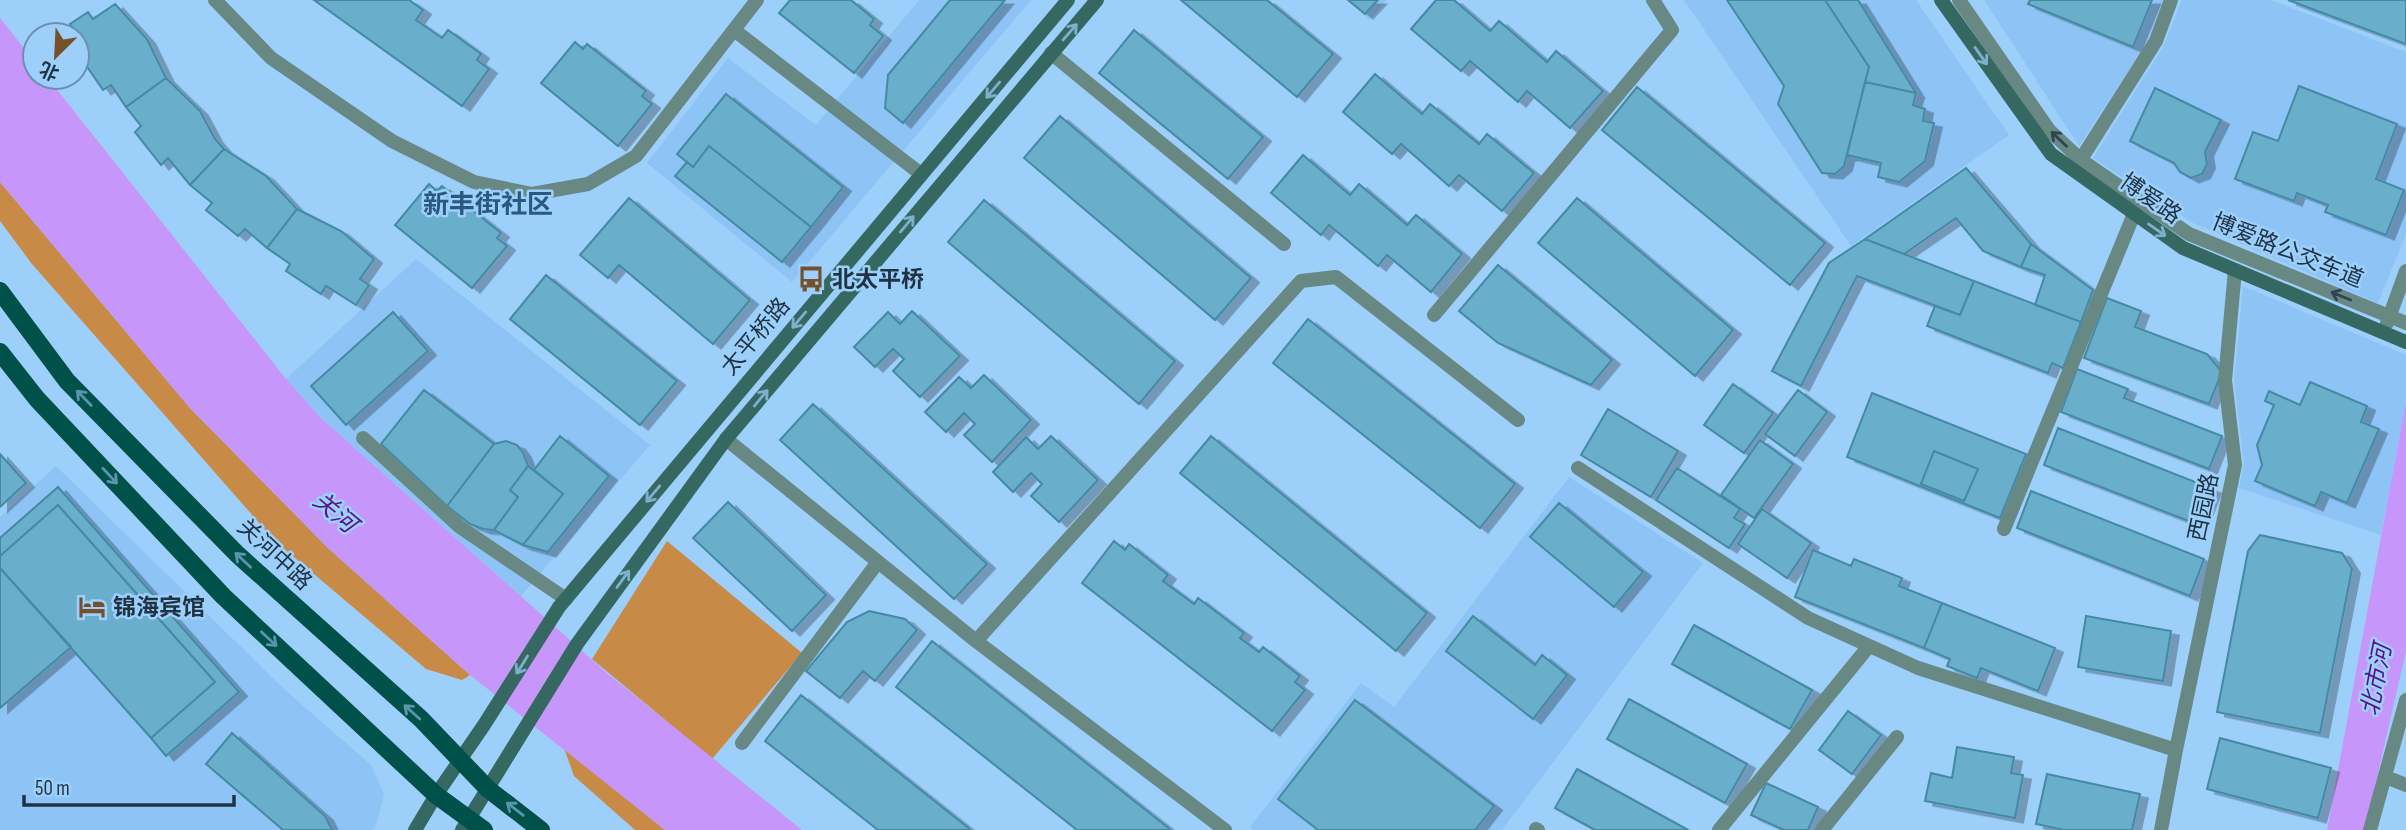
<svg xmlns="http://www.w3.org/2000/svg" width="2406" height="830" font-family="'Sofia Sans Condensed','Noto Sans SC',sans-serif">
  <defs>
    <filter id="shadow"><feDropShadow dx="8" dy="4.5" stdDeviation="0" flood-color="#0004"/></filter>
  </defs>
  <rect width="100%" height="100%" fill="#9dcffb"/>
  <!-- built -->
  <path fill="#8dc4f5" d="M919,0H1031L792,282L647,163L728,58L816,125Z
    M1346,0H1387L1370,20Z
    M1684,0H1916L2009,135L1851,246Z
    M1984,0H2164L2152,35L2079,146Z
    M2182,0H2271L2406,52V234L2378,303L2193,223L2093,158L2163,47Z
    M416,259L650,445L521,596L320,417L286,379Z
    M2243,286L2406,355V401L2381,535L2239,488L2244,464L2234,381Z
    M56,466L284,689L371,765L384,794L377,822L373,830H0V517Z
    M1569,477L1703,563L1502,830H1253L1250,827L1361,683L1394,707Z"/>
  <!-- green -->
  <path fill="#c88a47" d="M0,182L190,408L328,548L470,675L462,680L426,669L275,541L32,264L0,221Z
    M667,541L802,653L712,759L592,659Z
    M564,748L665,830H635L574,776Z"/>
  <!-- water -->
  <path fill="#c796fa" d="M0,18L35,62V77H47L286,379L320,417L608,674L802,830H665L470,675L328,548L190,408L0,182Z
    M2406,401V651L2365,830H2327Z"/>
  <!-- building -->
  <path fill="#69aeca" stroke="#4489a4" stroke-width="2" filter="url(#shadow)" d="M314,0H409L423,10L416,20L442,38L448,30L481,54L477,60L489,69L462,106Z
    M790,0H851L874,19L870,25L883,36L854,73L779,13Z
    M950,0H1005L903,123L885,108L888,75Z
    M1181,0H1267L1333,54L1297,97Z
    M1348,0H1378L1365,14Z
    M1436,0H1454L1490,31L1499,21L1547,62L1556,51L1603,91L1570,128L1527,91L1518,102L1470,61L1461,71L1411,29Z
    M1727,0H1825L1869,67L1844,166L1835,174L1822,173L1778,104L1784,86Z
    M1825,0H1858L1916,93L1865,82L1869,67Z
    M2030,0H2152L2133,47L2028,4Z
    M2288,0H2406V44Z
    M115,4L147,39L166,78L126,107L111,85L103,90L79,55L87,50L70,24L88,12L93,19Z
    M1134,30L1263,137L1228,179L1099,73Z
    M575,42L583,49L587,44L646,91L642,96L652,104L618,146L541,83Z
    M1375,74L1422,114L1430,104L1479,144L1487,134L1534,173L1502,211L1459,175L1449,186L1401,144L1392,154L1343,112Z
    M166,78L200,111L215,139L224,149L190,185L168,158L161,165L135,132L141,126L126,107Z
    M1865,82L1916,93L1913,105L1925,109L1923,121L1934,123L1925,161L1899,182L1878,177L1881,163L1847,155Z
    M2299,86L2397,124L2376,179L2404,190L2386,235L2325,212L2328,205L2297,193L2294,201L2235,179L2253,132L2278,141Z
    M1637,87L1825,243L1790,285L1602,130Z
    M2155,88L2221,120L2205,152L2207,164L2202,174L2191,178L2180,172L2174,163L2130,141Z
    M726,94L843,187L811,227L709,146L693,167L677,154Z
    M1060,116L1251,278L1215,320L1024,158Z
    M709,146L811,227L782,262L675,176L687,162L693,167Z
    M224,149L266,176L297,209L267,248L245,229L238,236L206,210L212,203L190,185Z
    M1303,155L1350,195L1359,184L1407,225L1416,215L1462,254L1431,292L1387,255L1378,266L1329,225L1321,235L1271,193Z
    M1966,168L2031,244L2021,267L1983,251L1956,218L1904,254L1865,239Z
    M429,184L437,191L442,186L501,233L497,238L507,246L472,288L395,225Z
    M629,198L750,300L713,344L619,265L608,278L580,255Z
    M1577,198L1733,330L1695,376L1538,243Z
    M984,200L1175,361L1139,404L948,242Z
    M297,209L341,231L374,259L360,279L369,285L356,305L326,286L321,294L286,271L290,264L267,248Z
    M1865,239L1974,281L1960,315L1857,276L1801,386L1772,371L1829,263Z
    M2031,244L2093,290L2081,322L2035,305L2045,275L2021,267Z
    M1498,265L1612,360L1591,385L1498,343L1459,311Z
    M546,275L677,381L640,425L510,319Z
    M1974,281L2081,322L2063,368L2052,363L2048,373L1927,326L1935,306L1960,315Z
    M2107,298L2141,311L2135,327L2207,354L2222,372L2209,404L2084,358Z
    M912,311L960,356L920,397L893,371L904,359L893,349L875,367L854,347L888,312L900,324Z
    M393,312L428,351L346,425L311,386Z
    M1308,319L1515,484L1480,528L1273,363Z
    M2077,369L2128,389L2124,398L2222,436L2209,469L2061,412Z
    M984,375L1031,420L992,462L964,435L975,424L964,413L946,432L925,412L959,377L971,388Z
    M2310,382L2367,406L2361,422L2379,429L2347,503L2321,492L2315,506L2255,481L2262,465L2257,445L2274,405L2265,401L2269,391L2300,405Z
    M1733,384L1773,413L1744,453L1704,425Z
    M424,390L494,444L447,506L381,444Z
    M1798,390L1827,412L1795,456L1765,434Z
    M1872,393L2026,454L2000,518L1847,457Z
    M813,404L987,564L954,599L780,440Z
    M1608,409L1678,451L1651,497L1581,455Z
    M2058,428L2213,489L2199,525L2044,465Z
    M560,436L609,476L548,552L523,545L563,494L534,470Z
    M1051,436L1098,480L1059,522L1031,496L1042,484L1031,473L1013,492L993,472L1026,437L1038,449Z
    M1211,436L1427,613L1396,651L1180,473Z
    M1760,440L1793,464L1754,518L1721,495Z
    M506,441L517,445L523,453L528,466L510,490L518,497L494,530L483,529L470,524L447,506L494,444Z
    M1934,451L1978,469L1964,501L1921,484Z
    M0,454L26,483L0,507Z
    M528,466L563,494L523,545L494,530L518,497L510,490Z
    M1677,468L1740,509L1734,518L1745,524L1729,548L1656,500Z
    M58,487L239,692L166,756L151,738L215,682L58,505L0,556V538Z
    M2031,491L2204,559L2190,596L2017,528Z
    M728,502L826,595L792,631L693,538Z
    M1559,503L1643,572L1614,607L1530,537Z
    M58,505L215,682L151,738L0,568V556Z
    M1762,509L1811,543L1787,578L1738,544Z
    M2260,535L2342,553L2352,569L2320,733L2217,712L2248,551Z
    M1114,541L1125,550L1129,544L1168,575L1163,581L1194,604L1198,598L1244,633L1240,638L1259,652L1263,647L1300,676L1295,682L1305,690L1272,731L1082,583Z
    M1813,550L1851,566L1854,559L1902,578L1899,586L1942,603L1924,648L1795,597Z
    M0,568L71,647L0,708Z
    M1942,603L2055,648L2038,691L1981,668L1977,678L1947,666L1950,659L1924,648Z
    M869,611L905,619L917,630L875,681L863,671L840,698L806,671L847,622Z
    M1473,616L1535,665L1542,655L1567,675L1533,719L1446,651Z
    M2086,616L2171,631L2163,681L2078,667Z
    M1694,625L1812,690L1790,729L1672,664Z
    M932,641L1171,830H1077L896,687Z
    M801,695L971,830H878L765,741Z
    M1629,699L1747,764L1725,803L1607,739Z
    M1355,700L1494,806L1475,830H1318L1278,799Z
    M1848,711L1881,735L1852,774L1819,750Z
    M232,733L325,816L332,830H283L206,764Z
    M2220,738L2331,768L2318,818L2207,789Z
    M1957,747L2014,757L2011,773L2023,775L2015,818L1925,801L1931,773L1952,778Z
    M1577,769L1688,830H1595L1555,808Z
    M2047,774L2140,794L2132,830H2064L2036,824Z
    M1766,783L1818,807L1808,830H1784L1751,815Z"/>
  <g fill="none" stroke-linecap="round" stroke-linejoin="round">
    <!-- service -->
    <path stroke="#688883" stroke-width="14" d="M215,0L271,58L392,141L474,182L532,194L588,184L636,156L757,0
      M1959,0L2049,130L2081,160L2189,234L2406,323
      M734,30L921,174
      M1051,53L1284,244
      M2076,167L2156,41L2171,0
      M1434,315L1672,30L1653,0
      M2387,323L2406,271
      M363,438L460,527L566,599
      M726,439L976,641L1225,830
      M1578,468L1808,618L1918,668L2176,750L2161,830
      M2004,529L2134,214
      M976,641L1301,281L1336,277L1518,420
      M742,743L878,562
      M2176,750L2235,465L2225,380L2235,270
      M2386,777L2406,785
      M1536,829L1538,830
      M1719,830L1869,646
      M1822,830L1897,737
      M2370,830L2406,700"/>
    <!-- secondary -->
    <path stroke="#366862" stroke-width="14" d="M1941,0L2051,154L2183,248L2406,342
      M415,830L436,795L484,725L559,607L1068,0
      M462,830L577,644L726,439L1097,0"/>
    <!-- primary -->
    <path stroke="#01514b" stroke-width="18" d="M0,291L67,381L237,554L421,719L488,789L541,830
      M0,352L37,399L223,596L436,795L484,830"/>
  </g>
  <!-- one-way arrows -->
  <defs><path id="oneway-shaft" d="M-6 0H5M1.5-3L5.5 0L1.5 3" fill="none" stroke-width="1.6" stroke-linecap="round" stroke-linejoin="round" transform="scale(1.75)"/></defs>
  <g stroke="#7eb0cd">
    <use href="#oneway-shaft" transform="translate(1070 32) rotate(-49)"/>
    <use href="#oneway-shaft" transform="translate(1981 56) rotate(55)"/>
    <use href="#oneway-shaft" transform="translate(993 90) rotate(130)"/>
    <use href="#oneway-shaft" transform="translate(907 224) rotate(-50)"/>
    <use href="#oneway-shaft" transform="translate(2157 230) rotate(35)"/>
    <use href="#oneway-shaft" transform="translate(799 320) rotate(130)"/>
    <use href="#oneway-shaft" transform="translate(761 398) rotate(-50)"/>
    <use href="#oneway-shaft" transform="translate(653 494) rotate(130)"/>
    <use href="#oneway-shaft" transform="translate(623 579) rotate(-54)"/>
    <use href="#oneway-shaft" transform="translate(522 665) rotate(122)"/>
  </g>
  <g stroke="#2e4451">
    <use href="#oneway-shaft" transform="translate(2059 139) rotate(-136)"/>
    <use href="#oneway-shaft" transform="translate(2341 296) rotate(-158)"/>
  </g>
  <g stroke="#5796ac">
    <use href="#oneway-shaft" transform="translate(84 398) rotate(-134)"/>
    <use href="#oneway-shaft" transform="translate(110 476) rotate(47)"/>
    <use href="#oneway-shaft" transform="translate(243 560) rotate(-137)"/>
    <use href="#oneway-shaft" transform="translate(269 639) rotate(43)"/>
    <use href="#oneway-shaft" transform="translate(412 712) rotate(-138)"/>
    <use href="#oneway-shaft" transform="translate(515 809) rotate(-142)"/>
  </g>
  <!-- icons -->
  <defs>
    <g id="bus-bare" transform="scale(2.1)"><path d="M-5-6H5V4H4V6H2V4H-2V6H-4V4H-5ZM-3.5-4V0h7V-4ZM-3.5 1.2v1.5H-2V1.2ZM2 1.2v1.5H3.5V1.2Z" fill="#75512b" stroke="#9dcffb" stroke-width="2.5" paint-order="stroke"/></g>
    <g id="hotel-bare" transform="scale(2.1)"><path d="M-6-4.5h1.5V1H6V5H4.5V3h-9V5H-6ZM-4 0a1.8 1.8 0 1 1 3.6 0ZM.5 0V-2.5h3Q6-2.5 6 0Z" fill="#75512b" stroke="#9dcffb" stroke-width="2.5" paint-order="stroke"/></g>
  </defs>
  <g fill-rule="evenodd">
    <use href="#bus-bare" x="811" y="279"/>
    <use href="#hotel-bare" x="92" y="607"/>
  </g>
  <g text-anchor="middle" stroke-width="5" stroke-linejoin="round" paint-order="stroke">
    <!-- street labels -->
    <g font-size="23" fill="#1f3344" stroke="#9dcffb">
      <text transform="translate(2151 198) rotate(35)" y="8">博爱路</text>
      <text transform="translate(2288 250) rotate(22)" y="8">博爱路公交车道</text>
      <text transform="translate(755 336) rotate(-50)" y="8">太平桥路</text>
      <text transform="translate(2203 507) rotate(-78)" y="8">西园路</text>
      <text transform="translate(275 554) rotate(43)" y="8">关河中路</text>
    </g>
    <!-- poi labels -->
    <g font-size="23" font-weight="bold" fill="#1f3344" stroke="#9dcffb" text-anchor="start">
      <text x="832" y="287">北太平桥</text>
      <text x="113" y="615">锦海宾馆</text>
    </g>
    <!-- water labels -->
    <g font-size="24" font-style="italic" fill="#5a148b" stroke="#9dcffb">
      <text transform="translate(335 512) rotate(40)" y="8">关河</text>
      <text transform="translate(2376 680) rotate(-79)" y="8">北市河</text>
    </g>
    <!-- quarter labels -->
    <g font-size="26" font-weight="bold" fill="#2a587e" stroke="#9dcffb">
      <text x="488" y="213">新丰街社区</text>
    </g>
  </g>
  <!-- north arrow -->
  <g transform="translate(56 56) rotate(204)"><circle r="33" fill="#9dcffb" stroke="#6b91b2" stroke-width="2"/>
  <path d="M0-5L12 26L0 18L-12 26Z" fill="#75512b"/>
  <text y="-10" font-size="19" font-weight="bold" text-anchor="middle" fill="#1f3344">北</text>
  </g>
  <!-- scale -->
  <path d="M24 795v10h210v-10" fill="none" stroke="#1f3344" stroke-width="3.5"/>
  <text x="35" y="795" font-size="21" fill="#1f3344" stroke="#9dcffb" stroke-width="5" paint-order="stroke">50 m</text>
</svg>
